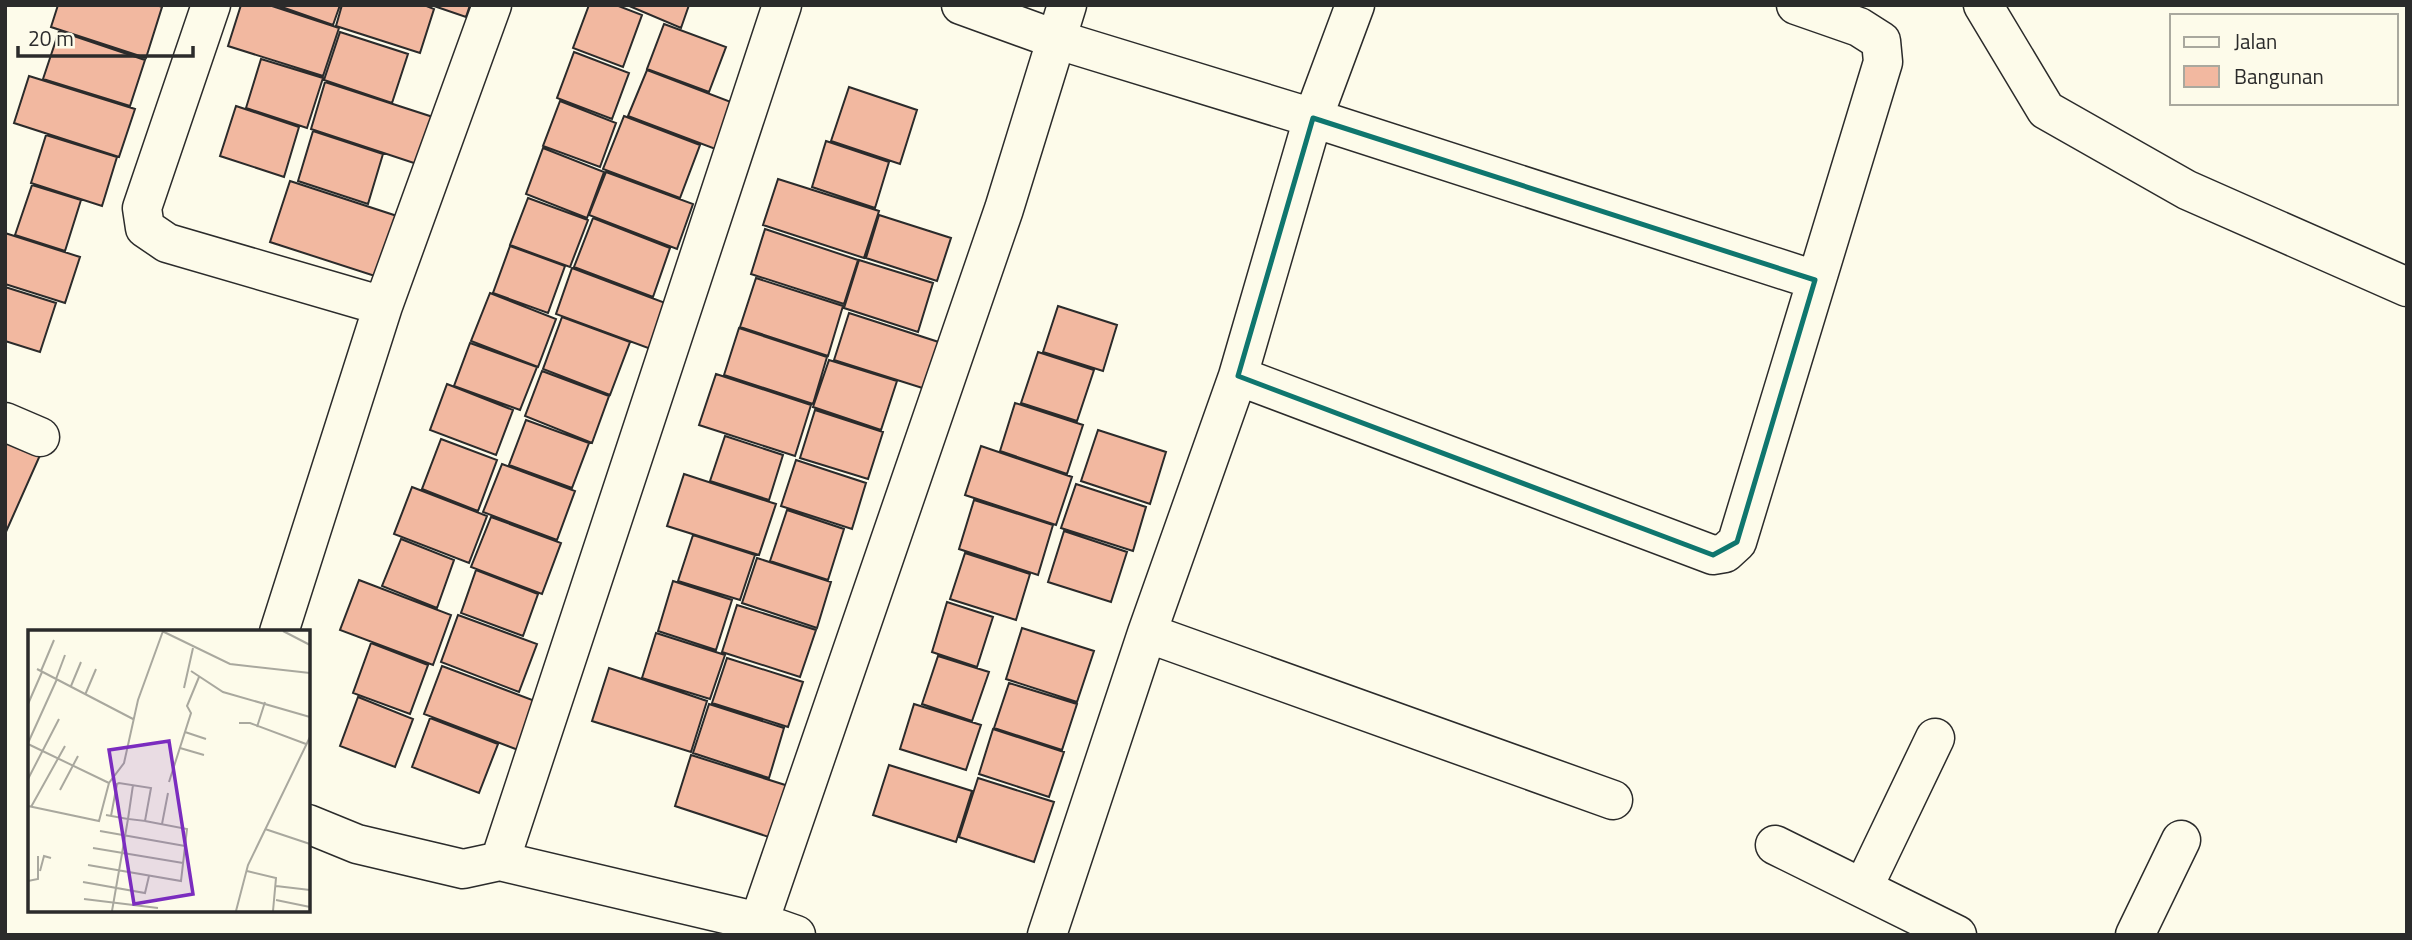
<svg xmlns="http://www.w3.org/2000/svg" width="2412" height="940" font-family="'Titillium Web',sans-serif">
  <rect width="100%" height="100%" fill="#fdfbea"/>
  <!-- building -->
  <path fill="#f2b8a0" stroke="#2b2b2b" stroke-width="2" d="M58,5H157L162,7L146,58L51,27Z
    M241,5H269L339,28L323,76L228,46Z
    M276,5H340L333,25Z
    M342,5H424L434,9L420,53L336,26Z
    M431,5H470L466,17Z
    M589,5H616L642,15L623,67L573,48Z
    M627,5H689L681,28Z
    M664,24L726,47L709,92L647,69Z
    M59,31L145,60L130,106L43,79Z
    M340,32L408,54L392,103L324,80Z
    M574,52L629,73L612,119L557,98Z
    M261,59L323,78L307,128L246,108Z
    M647,70L744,107L726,153L628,116Z
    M29,76L135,109L119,157L14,123Z
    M325,82L439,119L423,166L311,129Z
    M849,87L917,110L900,164L831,141Z
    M560,101L616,123L600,167L543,146Z
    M236,106L299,127L284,177L220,156Z
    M624,116L700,145L680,198L603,169Z
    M313,131L383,154L368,204L298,181Z
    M46,135L117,157L102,206L31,183Z
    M826,141L889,162L875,208L812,187Z
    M543,148L604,172L587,218L526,194Z
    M606,172L693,204L677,249L589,215Z
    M778,179L879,211L864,258L763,225Z
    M290,181L397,216L378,277L270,242Z
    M32,185L81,200L65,251L15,235Z
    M528,198L588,220L570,267L510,245Z
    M879,215L951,238L937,281L866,258Z
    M593,218L670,248L653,297L574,267Z
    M765,229L858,260L844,304L751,274Z
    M5,233L80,257L65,303L5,284Z
    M510,246L565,266L548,313L493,293Z
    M859,260L933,283L918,332L844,308Z
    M572,268L676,307L659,352L556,314Z
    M756,278L843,306L828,356L740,327Z
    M5,287L56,303L40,352L5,341Z
    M490,293L556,319L538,367L471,341Z
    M1058,306L1117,325L1103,371L1043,352Z
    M849,313L951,346L935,392L834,360Z
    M562,317L630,342L610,395L543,369Z
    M739,328L827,357L813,404L724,375Z
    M470,343L537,367L520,410L454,386Z
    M1038,352L1094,370L1077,421L1021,403Z
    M829,360L897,381L881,430L813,407Z
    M542,371L609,396L592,443L525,416Z
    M716,374L811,405L795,456L699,425Z
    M447,384L513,410L496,455L430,430Z
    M1015,403L1083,425L1067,474L1000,451Z
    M815,410L883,432L868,479L800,458Z
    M526,420L589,443L572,488L509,465Z
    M1098,430L1166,452L1150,504L1081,481Z
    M725,436L783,455L769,500L710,481Z
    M5,437L41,453L5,534Z
    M441,439L497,460L478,511L422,489Z
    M981,446L1072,477L1056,525L965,495Z
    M796,460L866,483L852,529L781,506Z
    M502,464L575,491L557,540L483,512Z
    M684,474L776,504L759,555L667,526Z
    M1076,484L1146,507L1133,551L1061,528Z
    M412,487L487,516L469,563L394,534Z
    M974,500L1053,525L1038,575L959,549Z
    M787,510L844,529L828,580L770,561Z
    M491,517L561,543L542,594L471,567Z
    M1064,531L1127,552L1111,602L1048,582Z
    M693,535L755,555L740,600L678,581Z
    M401,539L454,560L437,608L382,586Z
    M965,553L1030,574L1016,620L950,599Z
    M757,558L831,582L817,628L742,603Z
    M476,570L538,594L523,636L461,613Z
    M359,580L451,615L433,665L340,630Z
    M673,581L732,600L716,650L658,631Z
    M947,602L993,617L977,667L932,652Z
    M737,605L816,630L800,677L722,652Z
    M458,615L537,644L519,692L441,662Z
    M1022,628L1094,651L1077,702L1006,679Z
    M656,633L725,655L710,699L642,678Z
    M371,643L428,665L410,714L353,693Z
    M938,656L989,672L972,721L922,704Z
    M727,658L803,682L788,727L712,703Z
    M442,666L543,704L526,753L424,714Z
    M609,668L707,701L691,752L592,721Z
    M1009,683L1077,704L1062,750L994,728Z
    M358,697L413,719L395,767L340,746Z
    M709,704L784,728L769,778L693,753Z
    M914,704L981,725L966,770L900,749Z
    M430,718L498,744L479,793L412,767Z
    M993,729L1064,752L1049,797L979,774Z
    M691,755L801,790L784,842L675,806Z
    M889,765L972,791L956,842L873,815Z
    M978,778L1054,802L1034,862L959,837Z"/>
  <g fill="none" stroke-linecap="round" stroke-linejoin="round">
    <!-- minor casing -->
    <g stroke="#2b2b2b" stroke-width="41">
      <path id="minor" d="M211,5L142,208L145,228L167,243L383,306
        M961,5L1055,39L1313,118L1355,5
        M1796,5L1859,27L1881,41L1883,62L1737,542L1725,553L1713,555L1238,376L1313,118L1815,280
        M1983,5L2046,110L2187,190L2407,287
        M5,422L40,437
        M279,632L383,306L492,5
        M1147,633L1613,800
        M308,824L357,844L463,869L500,861L759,922L796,935
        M1775,845L1957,935
        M500,861L782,5
        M1863,888L1935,738
        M759,922L1004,209L1067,5
        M1047,935L1147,633L1238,376
        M2135,935L2181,840"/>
    </g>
    <!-- minor -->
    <use href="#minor" stroke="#fdfbea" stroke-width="38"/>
  </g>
  <!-- marked area -->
  <path fill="none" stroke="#0f766e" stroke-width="5" stroke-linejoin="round" d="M1313,118L1815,280L1737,542L1713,555L1238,376Z"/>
  <!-- overview -->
  <g transform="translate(28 630)">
    <rect width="282" height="282" fill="#fdfbea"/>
    <path fill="none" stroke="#a9a89e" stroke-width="2" d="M134,1L202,34L282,43M255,1L282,15M9,39L105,89M13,41L26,10M163,41L195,62L282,87M28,49L37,25M43,56L53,32M156,58L165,18M57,65L68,39M0,74L14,42M211,93H222L278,114M229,97L237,72M157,102L178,109M0,113L29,49M0,114L81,153M152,118L176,125M0,149L31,89M141,152L163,83L159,76L171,47M32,160L50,126M0,176L71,191L81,153L96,133L110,70L135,1M3,177L37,116M78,185L100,189L84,281M83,186L89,154L91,153L123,158L117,191L100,189L105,155M134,194L140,163M237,199L282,214M72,201L157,216M65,218L155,233M60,235L153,251L159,199L117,191M12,241L16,226L23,228M219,241L248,248L245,281M0,251L10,249V226M55,252L117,263L121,246M248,256L282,260M56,269L130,278M248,270L282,277M208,281L220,235L282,107"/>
    <path fill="#7b2cbf" fill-opacity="0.15" stroke="#7b2cbf" stroke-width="3.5" d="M141,111L165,264L106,274L81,120Z"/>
    <rect width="282" height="282" fill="none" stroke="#2b2b2b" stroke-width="3.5"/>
  </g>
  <!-- border -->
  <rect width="2412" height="940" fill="none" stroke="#2b2b2b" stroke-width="14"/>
  <!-- legend -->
  <rect x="2170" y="14" width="228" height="91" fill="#fdfbea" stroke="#a9a89e" stroke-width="2"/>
  <rect x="2184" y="37" width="35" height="10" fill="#fdfbea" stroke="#a9a89e" stroke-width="2"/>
  <text x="2234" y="49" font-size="21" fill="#2b2b2b">Jalan</text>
  <rect x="2184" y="66" width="35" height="21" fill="#f2b8a0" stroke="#a9a89e" stroke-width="2"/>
  <text x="2234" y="84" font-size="21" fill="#2b2b2b">Bangunan</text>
  <!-- scale -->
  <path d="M18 46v10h175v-10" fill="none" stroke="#2b2b2b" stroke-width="3.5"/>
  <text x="28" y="46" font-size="21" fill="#2b2b2b" stroke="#fdfbea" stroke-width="5" paint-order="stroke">20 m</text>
</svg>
